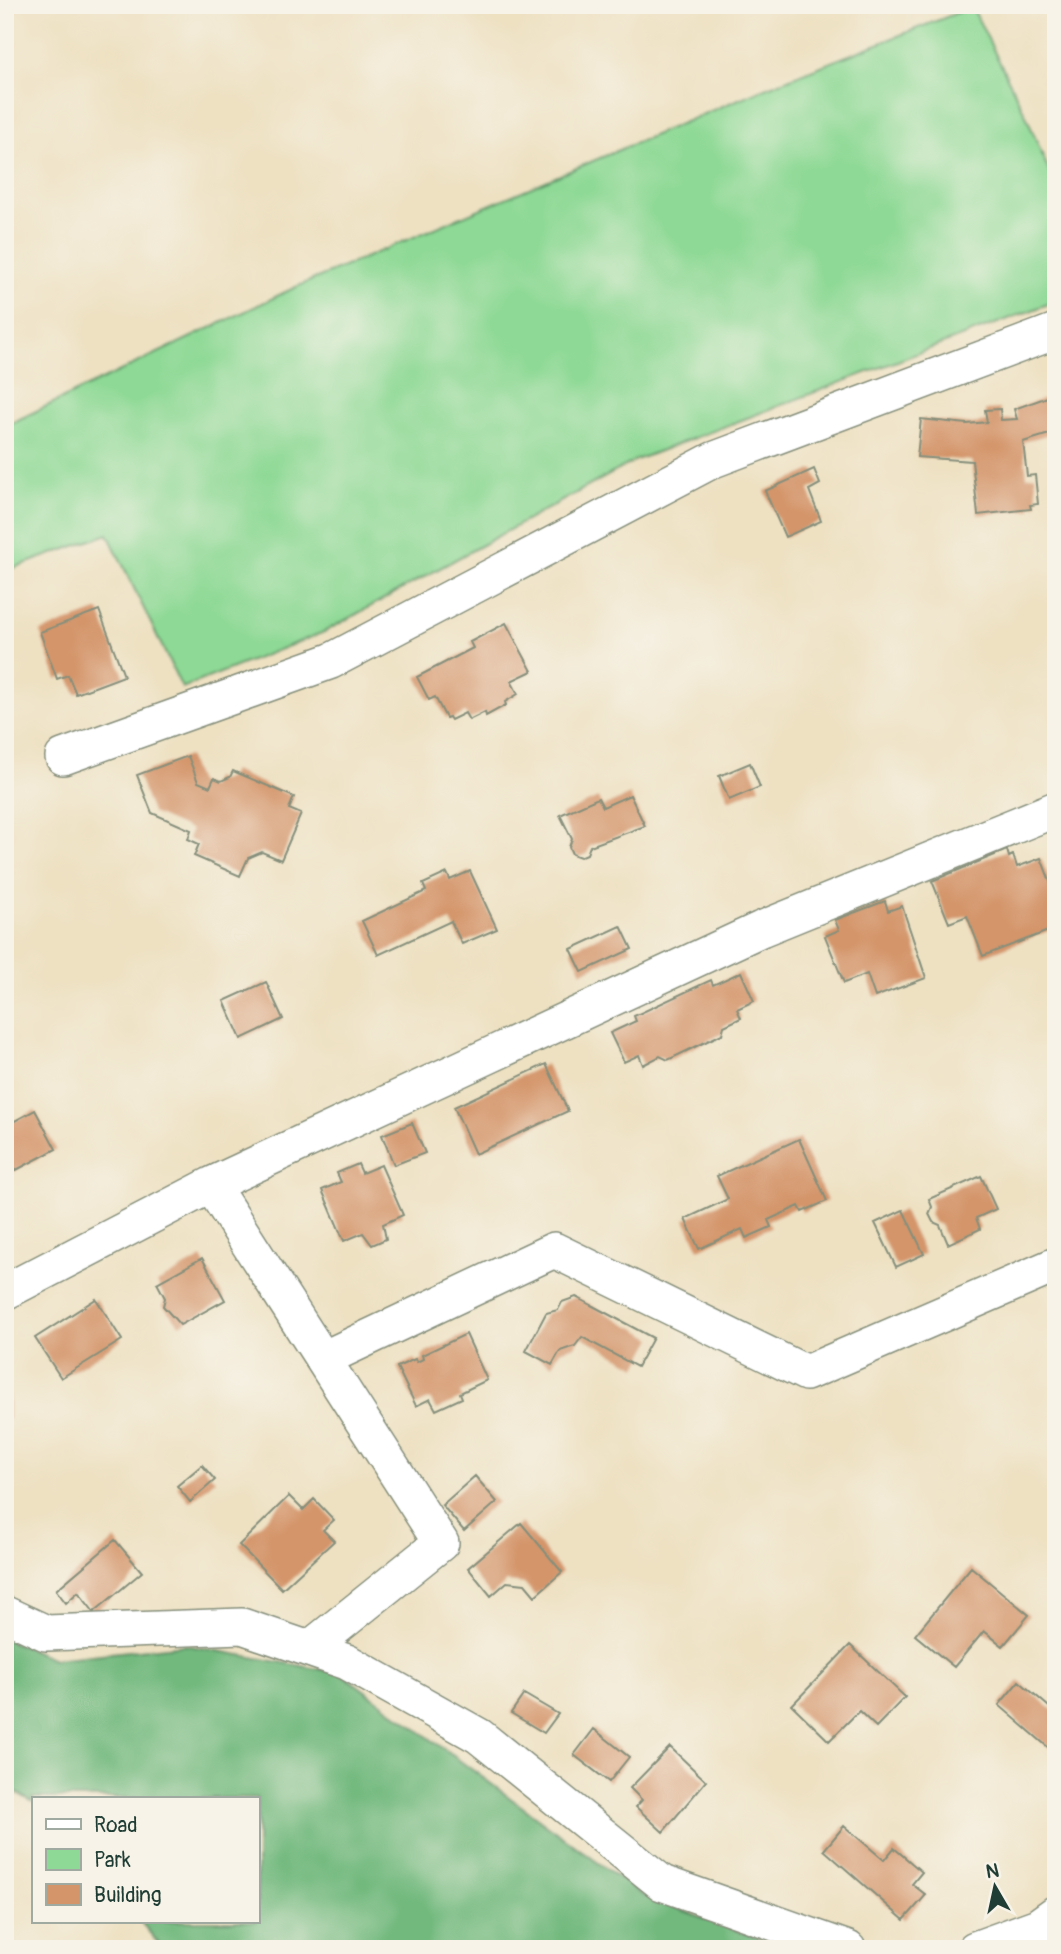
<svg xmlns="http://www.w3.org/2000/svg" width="1061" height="1954" font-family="Pangolin,sans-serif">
  <rect width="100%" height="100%" fill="#f7f3e8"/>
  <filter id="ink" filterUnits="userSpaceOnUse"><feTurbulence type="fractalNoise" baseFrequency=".0143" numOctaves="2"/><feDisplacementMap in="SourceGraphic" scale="14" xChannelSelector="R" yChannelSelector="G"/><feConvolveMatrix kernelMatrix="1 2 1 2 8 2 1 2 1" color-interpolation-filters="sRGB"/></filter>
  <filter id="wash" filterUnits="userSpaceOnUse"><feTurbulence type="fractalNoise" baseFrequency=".00686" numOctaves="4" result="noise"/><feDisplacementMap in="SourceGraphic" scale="28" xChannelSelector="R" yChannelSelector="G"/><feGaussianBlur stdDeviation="1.57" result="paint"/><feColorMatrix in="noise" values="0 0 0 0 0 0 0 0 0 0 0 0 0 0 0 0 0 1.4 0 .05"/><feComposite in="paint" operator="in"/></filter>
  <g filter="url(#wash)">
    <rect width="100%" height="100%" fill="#eee1c2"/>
    <!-- green -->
    <path fill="#8ed995" stroke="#568b64" stroke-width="2" d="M972,7L1025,113L1056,188V301L636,460L324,632L182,688L108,534L5,571V426L296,287L765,88Z"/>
    <!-- forest -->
    <path fill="#72b97e" stroke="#487b59" stroke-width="2" d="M5,1639L54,1659L185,1645L341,1673L642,1895L786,1949H163L140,1921H257V1798H33V1802L5,1786Z"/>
    <g id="blocks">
      <!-- building -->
      <path fill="#d4956b" d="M1056,394V432L1023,442L1027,476L1035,475L1038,504L1030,505L1031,509L978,515L972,461L917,457L921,419L967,424L987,422L985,410L1000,409L1001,420L1017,419L1014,409Z
        M814,469L820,484L809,490L821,521L785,537L765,491Z
        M99,610L124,676L76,694L68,675L57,679L40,632Z
        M506,623L532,671L511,681L518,694L505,702L506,705L486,716L485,712L469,720L465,713L451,720L449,717L446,718L435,697L429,700L417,677L473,648L470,642Z
        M188,756L198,782L210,787L214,778L221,781L230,777L233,771L294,797L289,809L301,814L281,860L262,852L248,858L240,876L194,856L199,844L188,839L191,830L152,813L137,775Z
        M750,763L760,787L729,800L719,776Z
        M630,795L645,826L590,846L587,854L580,857L572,854L569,847L572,839L560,815L598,798L603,807Z
        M1007,850L1009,857L1013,855L1017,867L1041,858L1056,897V928L983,956L967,916L949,923L932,881Z
        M470,871L497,929L462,944L451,921L378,955L362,921L426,891L423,884L447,873L450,880Z
        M885,901L888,911L902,906L926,978L875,997L867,974L844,983L825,936L839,930L835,920Z
        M621,926L632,949L582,972L571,949Z
        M741,972L754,1001L737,1009L741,1018L724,1026L722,1034L668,1060L660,1056L643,1065L639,1055L624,1062L610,1033L636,1021L634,1016L711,980L713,985Z
        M266,982L283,1019L241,1039L224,1001Z
        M546,1064L568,1111L475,1154L454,1107Z
        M35,1110L56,1149L5,1176V1126Z
        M412,1123L425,1153L394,1165L382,1135Z
        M799,1139L827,1201L802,1212L799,1206L768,1220L771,1227L746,1238L742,1229L699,1249L685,1219L728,1199L717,1176Z
        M358,1164L362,1173L381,1165L403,1215L383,1224L386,1239L372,1245L363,1233L344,1241L322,1190L341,1182L337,1173Z
        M981,1176L996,1209L976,1218L980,1229L948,1244L940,1225L933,1222L929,1214L932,1207L929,1199Z
        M903,1210L924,1254L896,1267L875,1223Z
        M202,1258L225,1300L180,1325L163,1306L165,1298L157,1283Z
        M576,1297L653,1338L637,1367L582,1337L575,1346L560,1351L552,1365L526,1351L546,1313L558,1310L562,1302Z
        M96,1299L122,1340L61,1378L35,1338Z
        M466,1334L487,1380L460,1393L462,1398L436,1410L430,1399L416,1406L397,1367L415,1359L417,1362L423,1359L422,1355Z
        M5,1378H9V1419H5Z
        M202,1465L215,1480L190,1502L177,1486Z
        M475,1476L497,1502L464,1531L442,1505Z
        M289,1496L303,1510L314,1499L334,1520L323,1530L334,1541L282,1589L239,1545Z
        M521,1523L562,1572L535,1596L525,1584L507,1582L491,1596L468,1568Z
        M115,1540L142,1572L94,1612L78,1592L66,1603L56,1590Z
        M971,1567L1029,1615L1003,1646L984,1631L954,1667L915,1635Z
        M850,1645L905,1697L876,1727L859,1711L829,1741L792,1705Z
        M1019,1681L1056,1713V1740L1049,1748L999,1705Z
        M524,1694L558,1714L544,1733L511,1713Z
        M594,1729L629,1757L609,1782L574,1755Z
        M670,1747L706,1781L663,1832L636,1807L642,1800L630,1788Z
        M844,1826L884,1860L894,1848L922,1872L912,1884L926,1895L904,1920L824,1850Z"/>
    </g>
  </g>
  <g filter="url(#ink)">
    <use href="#blocks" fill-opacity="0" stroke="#868f7b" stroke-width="2"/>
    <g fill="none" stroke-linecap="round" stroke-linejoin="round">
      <!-- street casing -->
      <g stroke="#868f7b" stroke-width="38">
        <path id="street" d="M63,757L331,661L713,460L1056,331
          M211,1185L441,1543L309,1649
          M5,1292L211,1185L761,929L1056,809
          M323,1359L554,1250L806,1373L1056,1265
          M5,1614L46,1633L242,1626L347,1662L479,1736L662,1883L848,1949
          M975,1949L1038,1926L1056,1913"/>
      </g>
      <!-- street -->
      <use href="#street" stroke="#fff" stroke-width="35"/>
    </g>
  </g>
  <!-- margin -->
  <rect width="1061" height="1954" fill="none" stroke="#f7f3e8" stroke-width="28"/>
  <!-- legend -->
  <rect x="32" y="1797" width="228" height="126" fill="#f7f3e8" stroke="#a1aaa0" stroke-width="2"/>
  <rect x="46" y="1819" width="35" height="10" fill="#ffffff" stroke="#a1aaa0" stroke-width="2"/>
  <text x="94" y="1832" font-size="21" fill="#1f3d34">Road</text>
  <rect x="46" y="1849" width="35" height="21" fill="#8ed995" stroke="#a1aaa0" stroke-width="2"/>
  <text x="94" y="1867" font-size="21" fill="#1f3d34">Park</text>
  <rect x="46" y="1884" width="35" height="21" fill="#d4956b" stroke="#a1aaa0" stroke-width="2"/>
  <text x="94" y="1902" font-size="21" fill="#1f3d34">Building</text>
  <!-- north arrow -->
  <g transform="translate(995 1887) rotate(351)" stroke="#f7f3e8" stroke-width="5" paint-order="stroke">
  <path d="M0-5L12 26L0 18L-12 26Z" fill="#1f3d34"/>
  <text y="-10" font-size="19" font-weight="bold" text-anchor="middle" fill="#1f3d34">N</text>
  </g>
</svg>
